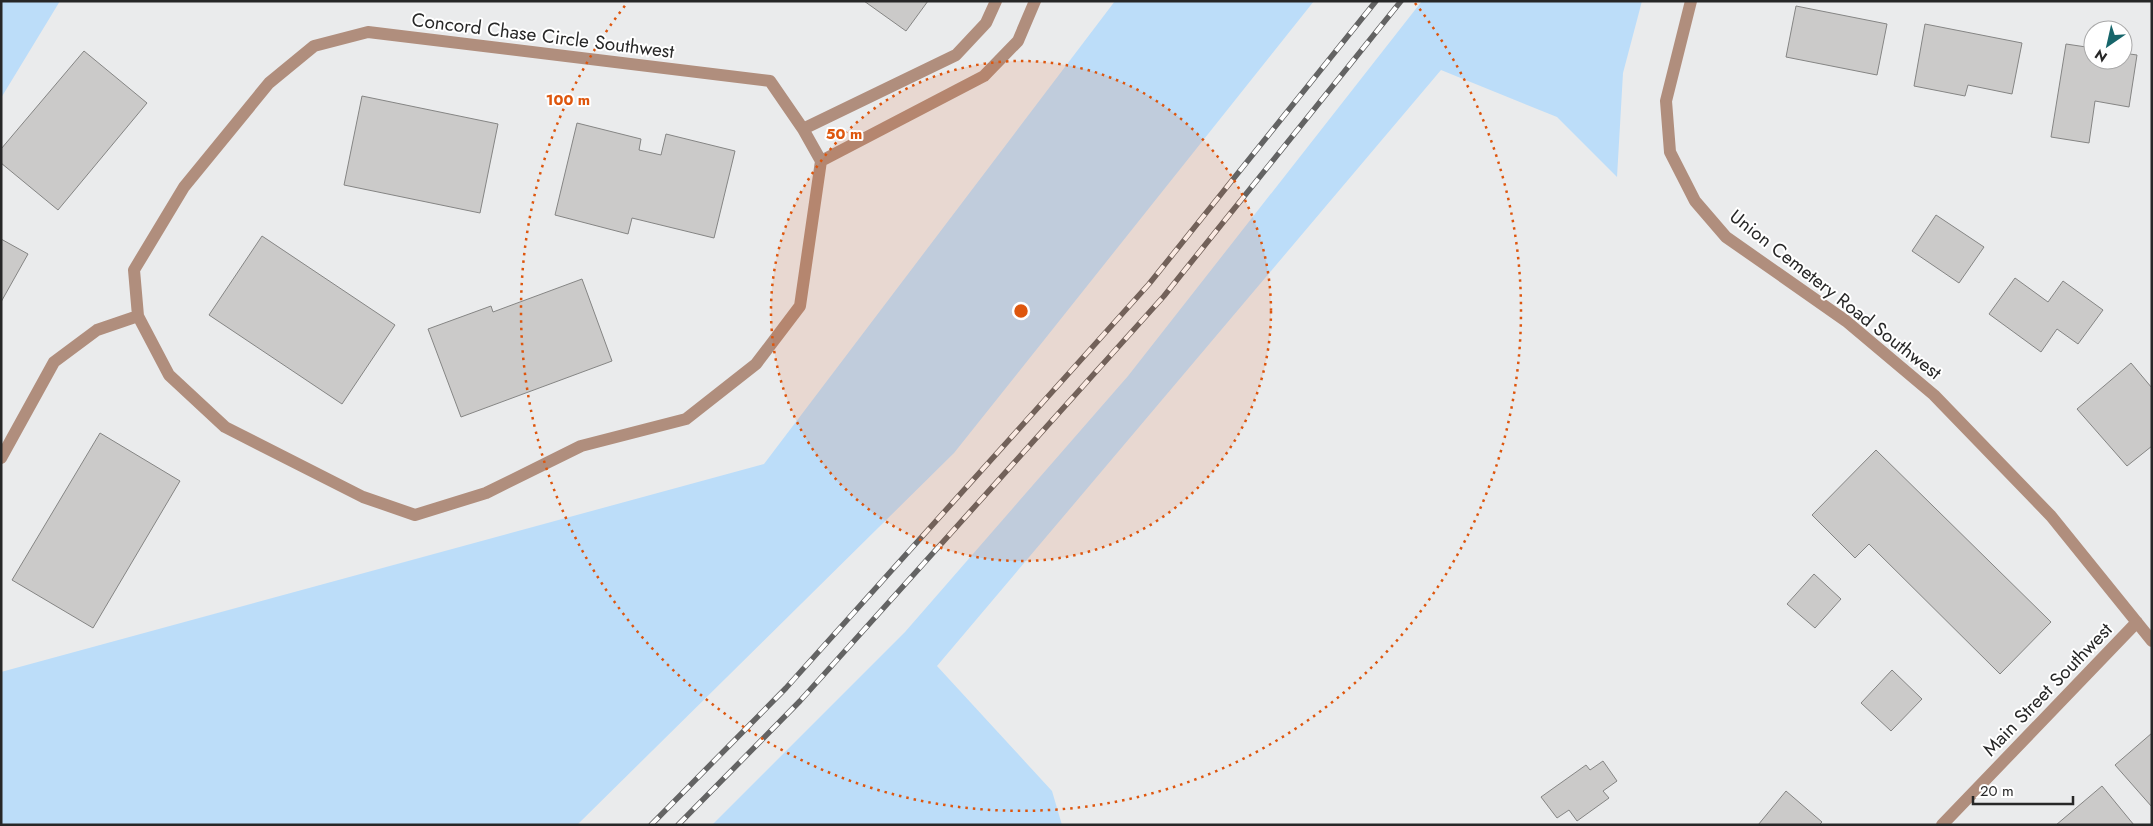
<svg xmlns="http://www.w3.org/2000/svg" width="2153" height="826" font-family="Jost,sans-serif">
  <rect width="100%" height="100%" fill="#eaebec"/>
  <!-- green -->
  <path fill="#bcddf9" d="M1,1H60L1,98Z
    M1115,1H1314L954,453L577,825H1V672L764,464Z
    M1422,1H1642L1623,73L1617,177L1557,117L1441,70L937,666L1052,791L1062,825H712L905,632L1128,376Z"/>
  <!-- building -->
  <path fill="#cbcac9" stroke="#858584" d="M864,1H928L906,31Z
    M1796,6L1887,24L1877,75L1786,57Z
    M1925,24L2022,43L2012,94L1968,85L1965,96L1914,86Z
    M2066,44L2093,48V60H2123V53L2137,55L2129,107L2095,101L2089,143L2051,137Z
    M84,51L147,103L58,210L1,163V149Z
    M362,96L498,124L480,213L344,185Z
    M577,123L641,139L639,150L661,155L666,134L735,151L714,238L632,218L628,234L555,215Z
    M1936,215L1984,247L1959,283L1912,251Z
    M262,236L395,325L342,404L209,315Z
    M1,239L28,254L1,302Z
    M2015,278L2048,302L2063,281L2103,310L2078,344L2057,329L2041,352L1989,314Z
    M582,279L612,361L461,417L428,329L491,306L493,312Z
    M2131,363L2152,388V446L2127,466L2077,409Z
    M100,433L180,481L93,628L12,580Z
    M1876,450L2051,622L2000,674L1869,544L1855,558L1812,515Z
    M1814,574L1841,599L1815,628L1787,604Z
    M1892,670L1922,699L1891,731L1861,703Z
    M2152,733V807L2115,765Z
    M1603,761L1617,781L1603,791L1609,798L1577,821L1569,810L1557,818L1541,797L1586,765L1590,770Z
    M2102,786L2134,825H2056Z
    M1786,791L1822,822L1819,825H1758Z"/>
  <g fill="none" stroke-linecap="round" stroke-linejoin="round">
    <!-- minor -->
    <path stroke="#b08e7d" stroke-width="12" d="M1691,1L1666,101L1670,152L1695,201L1726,237L1846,321L1934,395L2051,516L2152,641
      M368,32L770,81L803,129L821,161L800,306L756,364L686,419L581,446L486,493L415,515L363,497L225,427L169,375L138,316L134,270L184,187L269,83L314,46Z
      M803,129L956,55L986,23L996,1
      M821,161L984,76L1018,41L1035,1
      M1,458L54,362L97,330L138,316
      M1942,825L2137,622"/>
    <!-- rail casing -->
    <g stroke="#636363" stroke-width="5.5">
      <path id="rail" d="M651,825L786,688L1149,284L1376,1
        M678,825L800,701L1164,296L1401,1"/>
    </g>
    <!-- rail -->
    <use href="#rail" stroke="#fff" stroke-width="4" stroke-dasharray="11" stroke-linecap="butt"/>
  </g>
  <!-- distance rings -->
  <circle cx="1021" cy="311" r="250" fill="#de560d" fill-opacity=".12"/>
  <g fill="none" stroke="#de560d" stroke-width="2.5" stroke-dasharray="2.5 5">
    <circle cx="1021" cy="311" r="250"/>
    <path d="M1415 3A500 500 0 1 1 627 3"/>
  </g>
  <g text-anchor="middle" stroke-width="4" stroke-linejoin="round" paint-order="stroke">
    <!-- street labels -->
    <g font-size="19" fill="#272727" stroke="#fff">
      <text transform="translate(543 35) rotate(7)" y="7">Concord Chase Circle Southwest</text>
      <text transform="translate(1836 294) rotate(38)" y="7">Union Cemetery Road Southwest</text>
      <text transform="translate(2047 689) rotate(-46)" y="7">Main Street Southwest</text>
    </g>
  </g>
  <circle cx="1021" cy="311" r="8" fill="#de560d" stroke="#fff" stroke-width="2.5"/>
  <g font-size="15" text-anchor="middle" font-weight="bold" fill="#de560d" stroke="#fff" stroke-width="4" stroke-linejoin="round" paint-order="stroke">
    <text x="568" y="105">100 m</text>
    <text x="844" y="139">50 m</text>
  </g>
  <!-- border -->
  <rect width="2153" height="826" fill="none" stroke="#272727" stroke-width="5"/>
  <!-- north arrow -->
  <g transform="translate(2108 45) rotate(214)"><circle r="24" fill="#ffffff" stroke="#a9a9a9"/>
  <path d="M0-4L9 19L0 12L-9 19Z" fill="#16656a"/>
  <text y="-8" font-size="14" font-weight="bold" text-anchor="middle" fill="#272727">N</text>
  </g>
  <!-- scale -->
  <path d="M1973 796v8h100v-8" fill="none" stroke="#272727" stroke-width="2.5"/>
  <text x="1980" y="796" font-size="15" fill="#272727" stroke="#ffffff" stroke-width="4" paint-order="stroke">20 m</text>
</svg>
